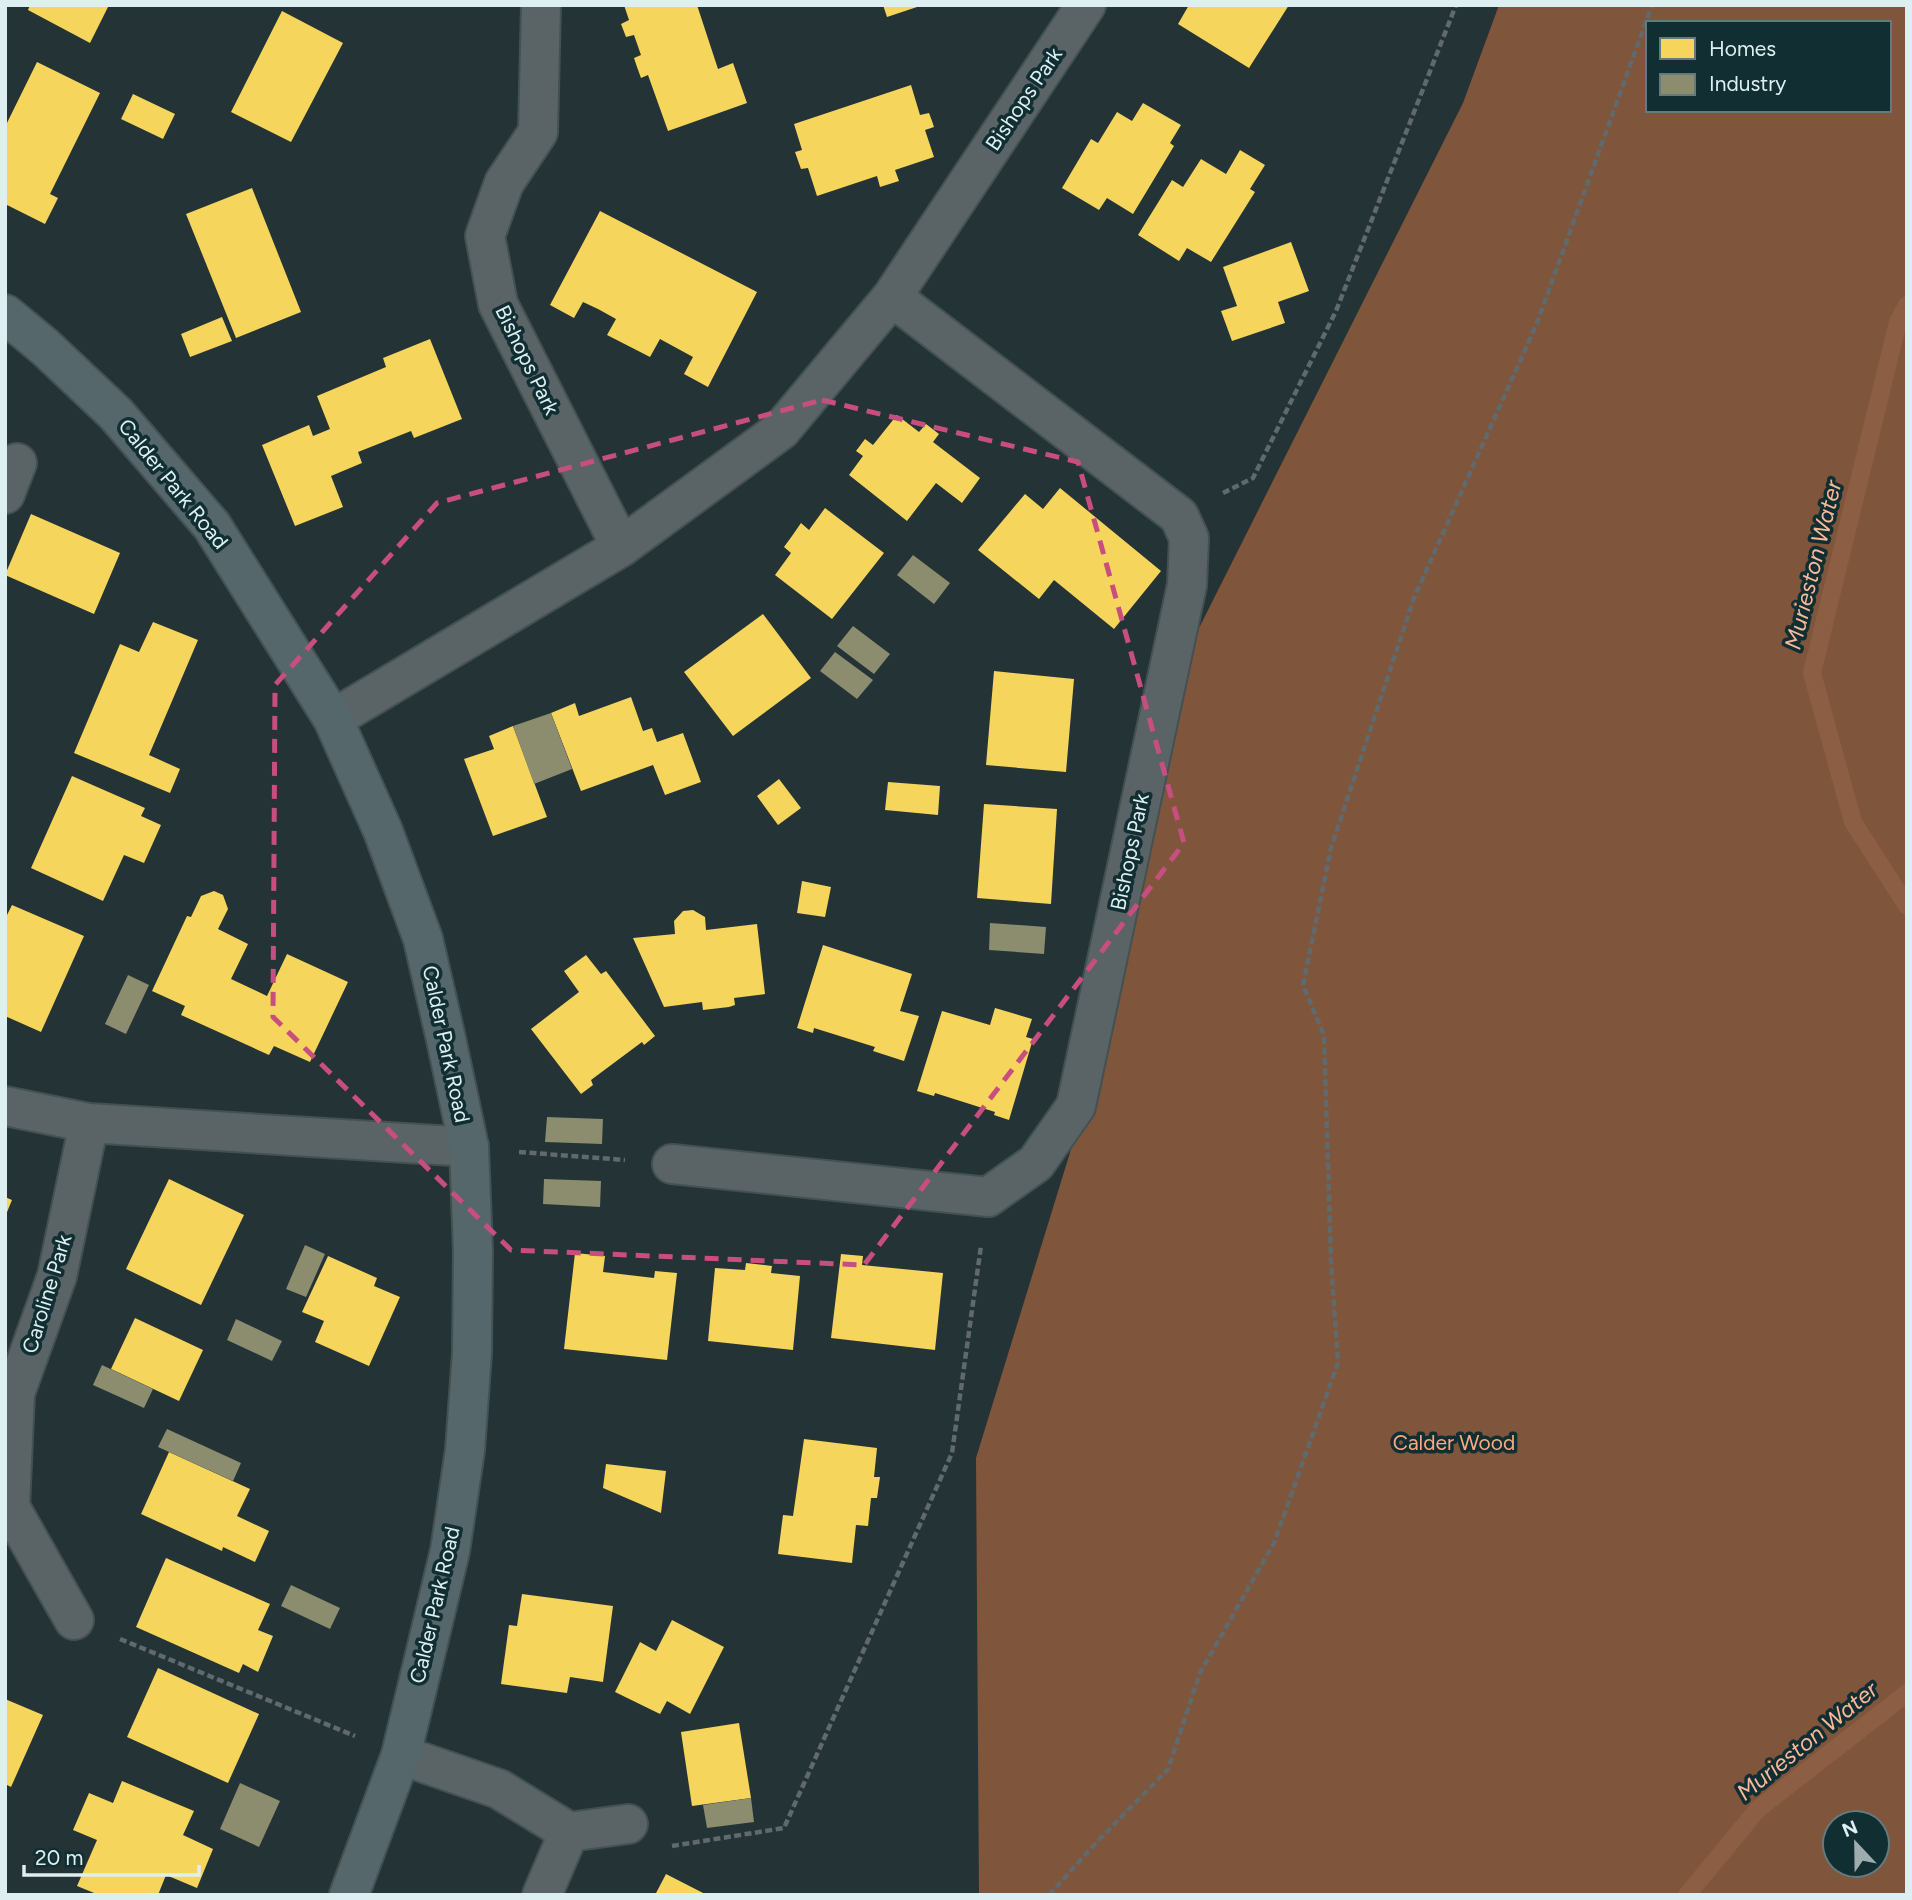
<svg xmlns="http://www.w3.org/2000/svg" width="1912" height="1900" font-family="Figtree,sans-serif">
  <rect width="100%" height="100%" fill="#243335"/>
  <!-- forest -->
  <path fill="#7f553c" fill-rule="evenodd" d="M1499,5H1907V1895H979L976,1458L1084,1107L1199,628L1463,103ZM1648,23H1889V110H1648ZM1835,1823H1877V1865H1835Z"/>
  <!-- homes -->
  <path fill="#f6d55c" d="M30,5H109L90,43L28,10Z
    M624,5H697L718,69L733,63L747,103L668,131L648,75L641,78L637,67L634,58L641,55L634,35L626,37L621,24L629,20Z
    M883,5H920V6L887,17Z
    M1189,5H1289L1249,68L1178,24Z
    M282,11L343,43L291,142L231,112Z
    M37,62L100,93L50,194L58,198L45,224L5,204V127Z
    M911,85L920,115L929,113L932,121L934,127L925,130L934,157L895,170L899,181L880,187L877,176L817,196L808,168L801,169L795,152L802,150L794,124Z
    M133,94L175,114L163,139L121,119Z
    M1143,103L1181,125L1170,143L1174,146L1133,214L1107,198L1099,210L1062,188L1091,139L1098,143L1117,112L1132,121Z
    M1240,150L1265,165L1250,189L1255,192L1211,262L1187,248L1179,261L1138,235L1172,180L1183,187L1201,159L1226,174Z
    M252,188L301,312L236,338L186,214Z
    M600,211L757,292L708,387L684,374L693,357L660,339L650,357L607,335L616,319L598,309L583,302L574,318L550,305Z
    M1291,242L1309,291L1278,302L1285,323L1232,341L1221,311L1237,306L1223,267Z
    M222,317L232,341L190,357L181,334Z
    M430,339L462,419L414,438L411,431L358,452L362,463L331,476L343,507L295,526L262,445L309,425L313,436L330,429L317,396L386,367L383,358Z
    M897,415L919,432L926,424L939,434L933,442L980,478L962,503L936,483L907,521L849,475L863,456L856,451L865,439L873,445Z
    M1060,488L1161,571L1114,629L1054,580L1039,599L978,550L1025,494L1043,509Z
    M825,508L884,553L832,619L775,575L791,553L784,547L792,536L801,523L809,530Z
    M31,514L120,553L94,614L5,575Z
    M763,614L811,678L733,736L684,672Z
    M153,622L198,640L149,755L180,769L170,793L74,753L120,644L139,652Z
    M994,671L1074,679L1066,772L986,765Z
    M631,697L643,731L652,728L657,742L683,733L701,782L665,795L653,765L581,791L551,713L575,703L579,716Z
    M513,726L547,817L493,836L464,759L494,749L489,736Z
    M72,776L145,808L141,816L161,825L144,863L124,855L103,901L31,868Z
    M779,779L801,808L778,825L757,796Z
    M888,782L940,786L938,815L885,810Z
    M984,804L1057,809L1051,904L977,898Z
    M802,881L831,887L825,917L797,913Z
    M214,891L223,895L228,909L218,929L248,944L231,979L267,996L287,954L348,982L310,1062L274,1046L269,1055L181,1015L185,1006L152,991L187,916L191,917L201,896Z
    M12,905L84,936L41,1032L5,1016V919Z
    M693,910L705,917L706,930L757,924L765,994L734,998L735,1005L729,1007L703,1010L702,1002L664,1007L633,938L675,934L674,921L683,911Z
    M823,945L912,974L900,1011L919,1016L904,1061L873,1051L875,1047L814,1028L813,1033L797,1028Z
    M586,955L601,974L606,971L655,1036L644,1045L642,1042L591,1080L593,1085L581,1094L531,1029L579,992L564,971Z
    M995,1008L1032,1019L1026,1037L1033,1039L1009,1120L994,1115L995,1112L935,1093L934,1096L917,1091L942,1011L990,1025Z
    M169,1179L244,1215L201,1305L126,1269Z
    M5,1197L12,1200L5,1217Z
    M575,1253L605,1256L603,1272L654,1278L655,1271L677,1273L667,1360L564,1349Z
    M841,1254L863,1256L862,1265L943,1273L935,1350L831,1338Z
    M328,1256L377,1278L374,1286L400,1297L369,1366L315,1342L324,1321L302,1312Z
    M746,1263L772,1266L771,1273L800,1276L793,1350L708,1341L715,1268L745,1270Z
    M135,1318L203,1350L179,1401L111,1369Z
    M804,1439L877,1448L874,1477H880L877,1498H871L868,1526L856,1525L852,1563L778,1554L783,1515L793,1516Z
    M169,1452L250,1489L237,1516L269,1531L255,1562L223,1547L222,1551L141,1514Z
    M606,1464L666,1471L661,1513L603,1488Z
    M166,1558L270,1604L258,1630L273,1636L258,1672L243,1664L239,1673L136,1627Z
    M522,1594L613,1606L603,1682L570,1677L567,1693L501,1684L509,1625L517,1626Z
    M672,1620L724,1647L690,1714L667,1701L660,1714L615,1692L640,1642L656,1651Z
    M158,1668L259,1714L228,1783L127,1737Z
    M5,1699L43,1715L11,1787L5,1784Z
    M739,1723L751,1798L692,1806L681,1732Z
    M122,1781L194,1811L183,1835L213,1849L197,1888L166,1875L158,1895H99L77,1886L97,1840L73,1830L89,1793L113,1803Z
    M666,1874L707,1895H655Z"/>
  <!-- industry -->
  <path fill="#8c8c6e" d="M913,555L950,583L934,604L897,575Z
    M853,626L890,654L874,674L837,646Z
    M835,652L873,680L857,699L820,671Z
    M551,713L572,769L534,784L513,726Z
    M990,923L1046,927L1044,954L989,950Z
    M128,975L149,985L126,1034L105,1024Z
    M547,1117L603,1119L602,1144L545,1142Z
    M544,1179L601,1181L600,1207L543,1204Z
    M305,1245L325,1254L306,1297L286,1289Z
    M236,1319L282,1341L272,1361L227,1340Z
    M102,1365L153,1389L144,1408L93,1385Z
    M167,1429L241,1463L233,1481L158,1447Z
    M291,1585L340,1608L330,1629L281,1606Z
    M240,1783L280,1801L259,1847L220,1829Z
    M751,1798L754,1822L707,1828L703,1805Z"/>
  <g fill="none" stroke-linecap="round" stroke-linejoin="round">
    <!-- stream -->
    <path stroke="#8c5e44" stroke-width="18" d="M1907,305L1898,322L1812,673L1853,822L1907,906
      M1687,1895L1758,1809L1907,1693"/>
    <!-- minor casing -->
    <g stroke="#435153" stroke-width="42">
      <path id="minor" d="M541,5L538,132L504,183L485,236L498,304L621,547
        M5,494L17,463
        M333,719L621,547L781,430L892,297L1086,5
        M5,1106L89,1123L469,1147
        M672,1164L988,1197L1036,1163L1076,1106L1187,585L1189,538L1179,516L892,297
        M74,1620L10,1507L15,1393L57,1276L89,1123
        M401,1755L499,1789L569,1832L542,1895
        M569,1832L628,1824"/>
    </g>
    <!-- major casing -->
    <g stroke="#435153" stroke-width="42">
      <path id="major" d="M5,314L45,347L116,414L212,526L333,719L383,831L423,939L446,1039L469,1147L473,1252L472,1353L465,1450L450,1551L401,1755L349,1895"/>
    </g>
    <!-- path -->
    <path stroke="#606a6c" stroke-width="4.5" stroke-dasharray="7 3.5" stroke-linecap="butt" d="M1223,493L1253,478L1336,311L1456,5
      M519,1152L625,1160
      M120,1639L355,1736
      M672,1846L784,1828L952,1453L981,1246
      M1049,1895L1094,1845L1168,1769L1200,1673L1274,1543L1338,1363L1331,1261L1324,1035L1303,985L1331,848L1414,598L1537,323L1652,5"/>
    <!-- minor -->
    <use href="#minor" stroke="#5a6466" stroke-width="38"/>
    <!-- major -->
    <use href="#major" stroke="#55676b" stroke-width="38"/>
  </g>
  <!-- marked area -->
  <path fill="none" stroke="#c94e80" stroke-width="5" stroke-dasharray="14 9" stroke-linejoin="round" d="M822,400L1078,462L1184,843L864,1265L511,1250L273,1017L275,685L437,503Z"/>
  <g text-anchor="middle" stroke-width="7" stroke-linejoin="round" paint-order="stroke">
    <!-- street labels -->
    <g font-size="21" fill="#deeff1" stroke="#112e33">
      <text transform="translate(1024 99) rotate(-56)" y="7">Bishops Park</text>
      <text transform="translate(527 360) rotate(64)" y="7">Bishops Park</text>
      <text transform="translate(173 484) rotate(51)" y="7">Calder Park Road</text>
      <text transform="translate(1130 852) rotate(-78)" y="7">Bishops Park</text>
      <text transform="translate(446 1044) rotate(78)" y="7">Calder Park Road</text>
      <text transform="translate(47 1294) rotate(-73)" y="7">Caroline Park</text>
      <text transform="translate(435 1605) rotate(-77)" y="7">Calder Park Road</text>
    </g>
    <!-- park labels -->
    <g font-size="21" fill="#faaa7f" stroke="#112e33">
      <text x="1454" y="1450">Calder Wood</text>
    </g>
    <!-- water labels -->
    <g font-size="23" font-style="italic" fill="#f9b896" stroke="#112e33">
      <text transform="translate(1813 565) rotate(-76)" y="8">Murieston Water</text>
      <text transform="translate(1807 1741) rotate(-39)" y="8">Murieston Water</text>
    </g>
  </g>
  <!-- border -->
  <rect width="1912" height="1900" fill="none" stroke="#deeff1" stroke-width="14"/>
  <!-- legend -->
  <rect x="1646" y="21" width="245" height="91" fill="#112e33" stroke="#637b7f" stroke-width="2"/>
  <rect x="1660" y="38" width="35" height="21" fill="#f6d55c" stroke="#637b7f" stroke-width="2"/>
  <text x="1709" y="56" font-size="21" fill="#deeff1">Homes</text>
  <rect x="1660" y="74" width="35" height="21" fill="#8c8c6e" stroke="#637b7f" stroke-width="2"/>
  <text x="1709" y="91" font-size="21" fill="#deeff1">Industry</text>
  <!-- north arrow -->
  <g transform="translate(1856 1844) rotate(338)"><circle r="33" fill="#112e33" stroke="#637b7f" stroke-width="2"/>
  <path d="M0-5L12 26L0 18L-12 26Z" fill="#9dadaf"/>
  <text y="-10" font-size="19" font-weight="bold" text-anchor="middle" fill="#deeff1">N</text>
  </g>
  <!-- scale -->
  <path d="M24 1865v10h175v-10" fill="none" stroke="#deeff1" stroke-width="3.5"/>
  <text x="35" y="1865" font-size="21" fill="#deeff1" stroke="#112e33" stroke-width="5" paint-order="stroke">20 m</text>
</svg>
